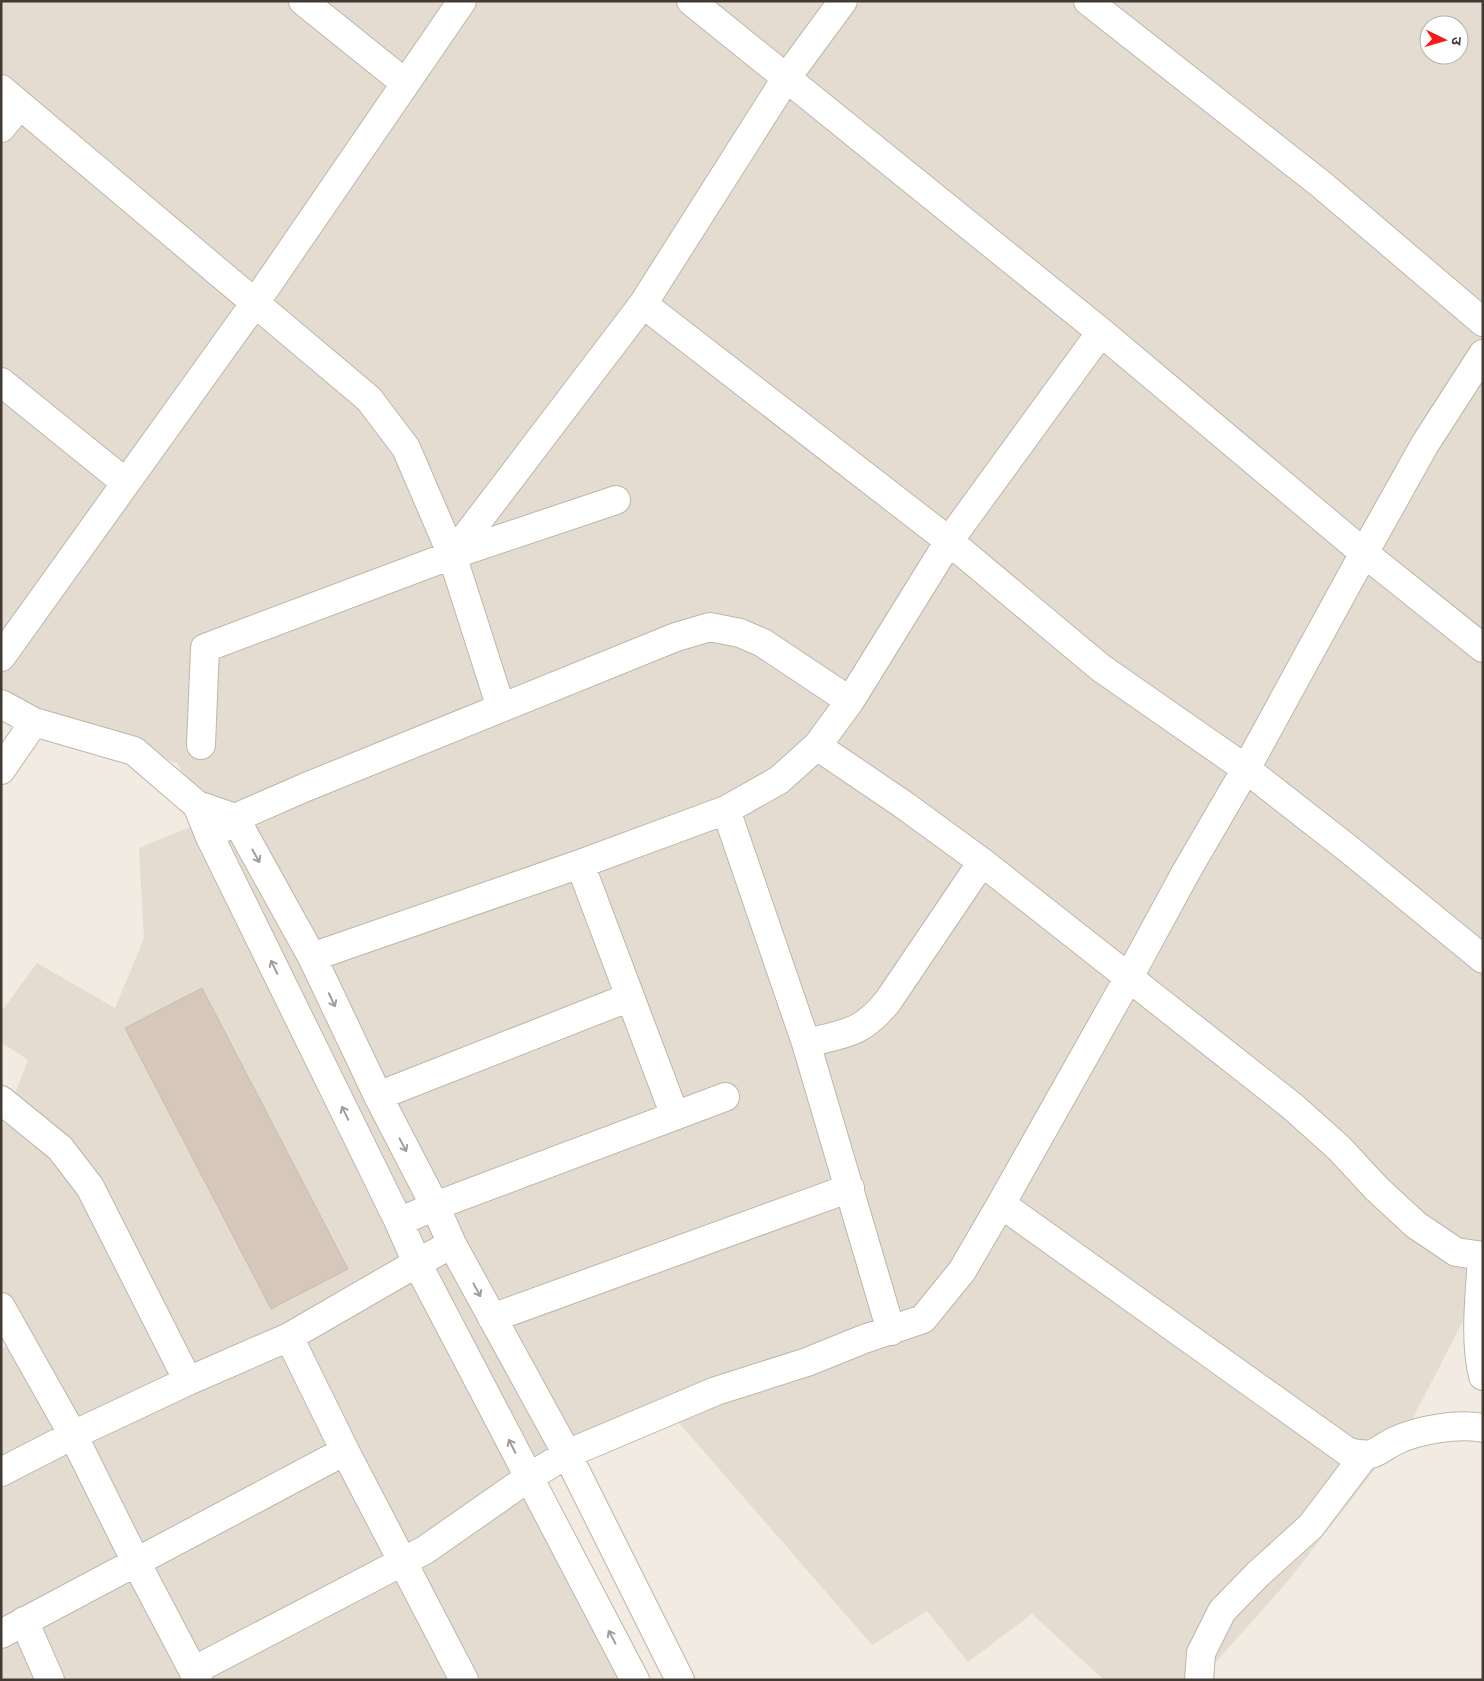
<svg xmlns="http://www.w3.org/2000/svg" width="1484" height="1681" font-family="'Source Sans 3','Noto Sans Devanagari',sans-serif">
  <rect width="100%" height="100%" fill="#f1ebe2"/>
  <!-- residential -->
  <path fill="#e5dcd1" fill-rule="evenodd" d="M1,1H1483V1282L1410,1424L1288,1581L1200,1680H1104L1032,1614L968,1662L927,1611L872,1645L667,1409L516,1479L623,1680H1V1349L27,1335L1,1286V1129L28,1060L1,1042V1012L37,963L115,1008L144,938L139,848L207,820L177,763L1,697ZM1429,25H1459V55H1429Z"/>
  <!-- building -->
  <path fill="#d5c8bb" stroke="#cdbcac" d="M202,988L348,1269L271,1309L125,1028Z"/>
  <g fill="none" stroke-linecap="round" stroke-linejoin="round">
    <!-- street casing -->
    <g stroke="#bfb5a8" stroke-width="30">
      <path id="street" d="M303,1L405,83
        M691,1L1101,332L1364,553L1483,648
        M1088,1L1322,185L1483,322
        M1,89L20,105
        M1,128L20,105L369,399L406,448L452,555L501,708
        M643,304L949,541L1101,668L1246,769L1351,851L1483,959
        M1,382L126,483
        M452,555L643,304L787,77L843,1
        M1,657L255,303L462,1
        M1,704L34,722L134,751L197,805L235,818L312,957L378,1096L435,1206L452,1244L567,1454L680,1680
        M201,745L205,648L452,555L616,500
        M817,746L904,805L982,862L1292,1106L1339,1148L1377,1189L1416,1225L1456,1252L1483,1256
        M1,770L34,722
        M197,805L210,837L399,1222L417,1263L635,1680
        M726,810L806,1043L891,1331
        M221,829L235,818L306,787L676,637L710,627L740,633L763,643L850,701
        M580,864L675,1116
        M312,957L580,864L726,810L779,780L817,746L850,701L949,541L1101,332
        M806,1043C844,1034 862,1034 888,1001L982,862
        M378,1096L630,997
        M1,1100L60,1148L90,1187L188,1381
        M1001,1204L1348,1452C1376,1458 1372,1453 1395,1441C1417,1430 1458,1423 1483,1428
        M399,1222L435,1206L725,1097
        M1482,1256C1480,1296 1474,1337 1483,1376
        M1,1307L73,1435L136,1562L198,1680
        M492,1318L850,1188
        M289,1337L345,1451L464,1680
        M1,1472L73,1435L188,1381L289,1337L417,1263L452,1244
        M24,1621L50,1680
        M1,1634L345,1451
        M193,1671L425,1550L528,1478L567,1454L716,1391L807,1362L864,1339L923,1319L962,1271L1001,1204L1129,977L1186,872L1246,769L1364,553L1425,444L1483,354
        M1199,1680L1201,1653L1222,1611L1258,1574L1311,1526L1364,1456"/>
    </g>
    <!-- street -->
    <use href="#street" stroke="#fff" stroke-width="28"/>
  </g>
  <!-- one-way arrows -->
  <defs><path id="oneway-shaft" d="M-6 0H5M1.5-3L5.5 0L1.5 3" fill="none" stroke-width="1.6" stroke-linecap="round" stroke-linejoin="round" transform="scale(1.25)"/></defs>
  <g stroke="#a19d99">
    <use href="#oneway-shaft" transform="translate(256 856) rotate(61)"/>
    <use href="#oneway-shaft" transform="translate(274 967) rotate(-116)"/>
    <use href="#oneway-shaft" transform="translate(332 1000) rotate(65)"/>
    <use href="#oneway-shaft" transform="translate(345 1113) rotate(-116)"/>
    <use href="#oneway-shaft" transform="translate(403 1145) rotate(62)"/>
    <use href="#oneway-shaft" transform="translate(477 1290) rotate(62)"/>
    <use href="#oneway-shaft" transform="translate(512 1446) rotate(-117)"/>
    <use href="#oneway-shaft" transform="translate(612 1637) rotate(-118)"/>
  </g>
  <!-- border -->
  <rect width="1484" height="1681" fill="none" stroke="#433b33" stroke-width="5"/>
  <!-- north arrow -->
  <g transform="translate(1444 40) rotate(95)"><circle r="24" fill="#ffffff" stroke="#b4b1ad"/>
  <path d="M0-4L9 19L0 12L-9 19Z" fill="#f71c13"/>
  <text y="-8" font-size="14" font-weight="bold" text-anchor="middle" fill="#433b33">उ</text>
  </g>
</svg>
